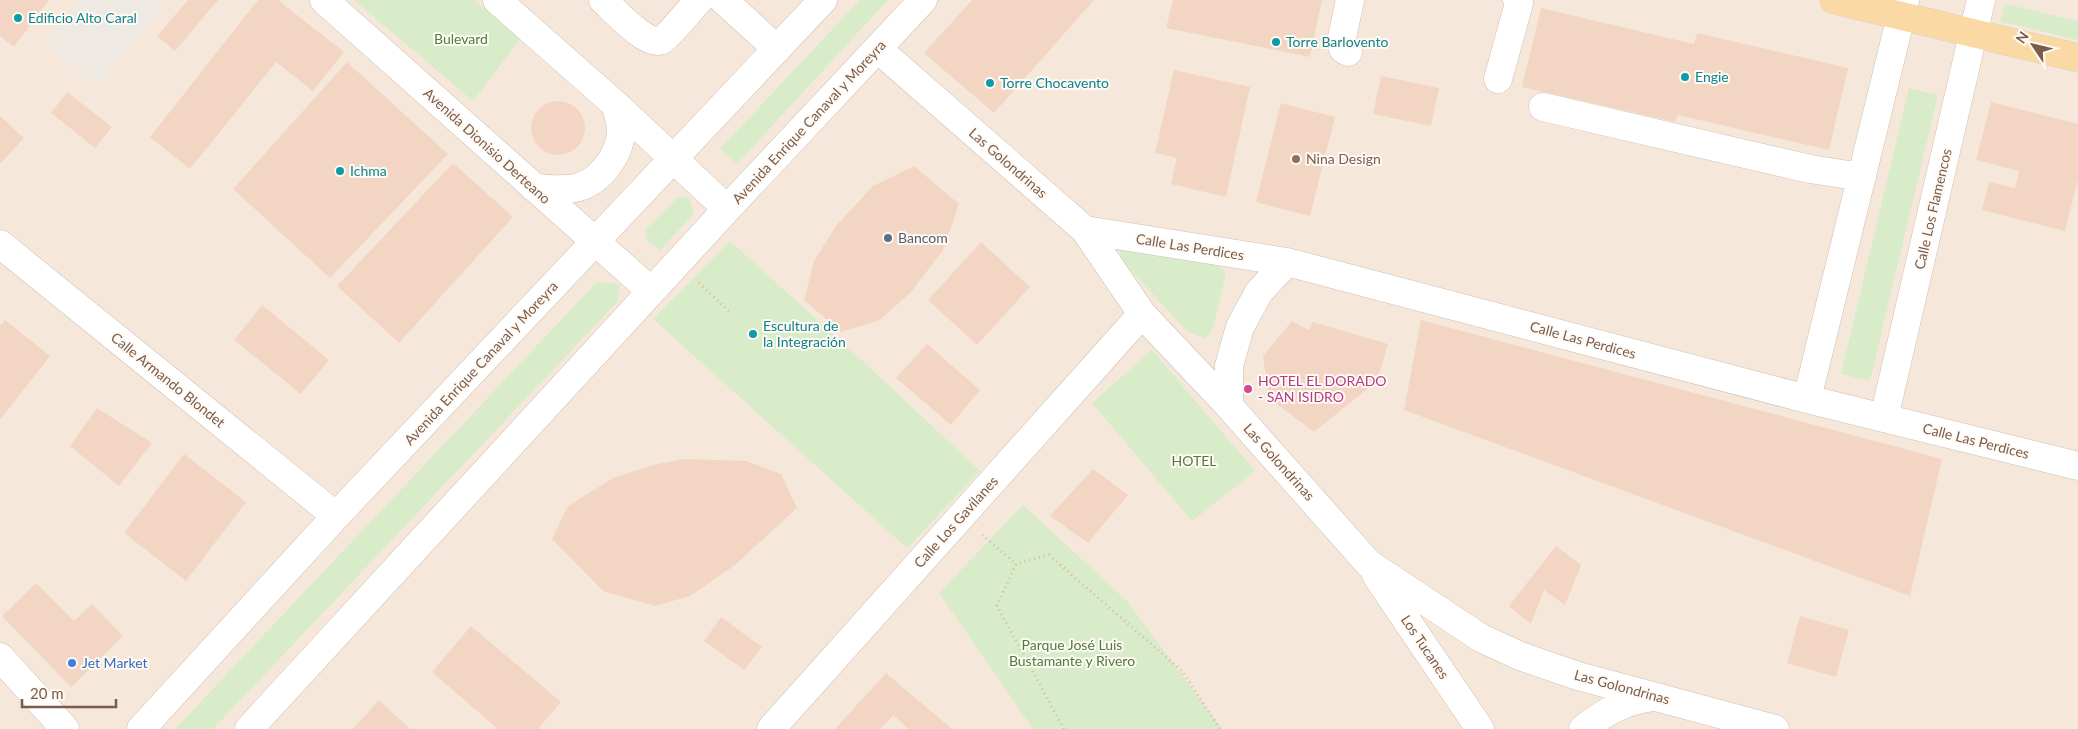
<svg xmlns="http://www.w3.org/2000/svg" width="2078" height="729" font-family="Lato,sans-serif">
  <rect width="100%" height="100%" fill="#fdf6ec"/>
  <!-- residential -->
  <path fill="#f5e8da" d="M0,0H2078V729H0Z"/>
  <!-- industrial -->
  <path fill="#efe9e4" d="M81,0H167L98,86L46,44Z"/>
  <!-- green -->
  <path fill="#d8ecc9" d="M354,0H474L521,38L473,101Z
    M860,0H888L737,164L720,149Z
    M2005,4L2078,21V40L2000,21Z
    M1909,88L1938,95L1870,381L1841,374Z
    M678,197L689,198L694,214L660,250L647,241L645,230Z
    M730,241L855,354L980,471L907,548L653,319Z
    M1119,246L1218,265L1226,273L1213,328L1205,339L1188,332L1121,260Z
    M597,282L620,284L617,302L213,729H175Z
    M1152,350L1255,471L1192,521L1092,403Z
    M1023,505L1127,601L1222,729H1033L939,593Z"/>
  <!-- building -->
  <path fill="#f3d5c3" d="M0,0H49L14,47L0,36Z
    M188,0H218L175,51L157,36Z
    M258,0H278L344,52L313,91L276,62L190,169L150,137Z
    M972,0H1094L994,113L924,53Z
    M1173,0H1322L1310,57L1166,28Z
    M1541,8L1694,44L1697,33L1848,68L1829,150L1678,115L1675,122L1522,87Z
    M347,62L448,154L330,278L233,189Z
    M1174,70L1250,87L1226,197L1171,184L1177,158L1155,153Z
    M1381,76L1439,88L1431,126L1373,114Z
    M67,92L112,127L95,148L51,113Z
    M531 128a27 27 0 1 1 54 0a27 27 0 1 1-54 0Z
    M1991,102L2078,124V179L2065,231L1982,210L1989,182L2015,188L2019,171L1976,160Z
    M1281,103L1335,117L1310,216L1256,202Z
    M0,116L24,138L0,164Z
    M453,163L513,217L399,343L337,286Z
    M914,166L959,204L943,250L911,292L880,320L841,332L804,300L814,261L836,226L873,186Z
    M981,242L1030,287L977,345L928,300Z
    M262,305L329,360L301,394L234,340Z
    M5,320L50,356L0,420V326Z
    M1421,320L1942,459L1910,596L1404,410Z
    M1292,321L1308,330L1313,322L1388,344L1377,381L1314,432L1269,398L1263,356Z
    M927,344L980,390L951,425L896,378Z
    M97,408L152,443L119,486L70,446Z
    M184,454L246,502L186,581L124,533Z
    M684,459L746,461L781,474L797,508L735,565L690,596L655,606L603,591L552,539L568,506L613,478L653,465Z
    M1093,469L1128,495L1088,543L1050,516Z
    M1556,546L1581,565L1565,605L1544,590L1531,624L1509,606Z
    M36,583L74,621L92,604L123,636L71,687L2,616Z
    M1800,616L1849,630L1836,677L1787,663Z
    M721,617L762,647L744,670L704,641Z
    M471,626L561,702L538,729H498L432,672Z
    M886,673L952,729H909L893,715L880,729H835Z
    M379,700L410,729H353Z"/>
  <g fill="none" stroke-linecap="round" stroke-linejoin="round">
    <!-- minor casing -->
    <g stroke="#d1beb0" stroke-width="29">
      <path id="minor" d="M324,0L651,291
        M497,0L616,105L727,209
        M603,0C614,10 648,48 662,40C670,35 691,8 699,0
        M723,0L777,49
        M878,49L1085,230L1142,314L1229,406L1369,564L1481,638L1520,656L1578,676L1775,729
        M1348,52L1343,49L1341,42L1350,0
        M1498,79L1519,3L1517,0
        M1543,107L1810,169L1862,177
        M533,187C567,192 591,192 611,161C617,152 622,138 621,128C620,120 617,112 616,105
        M1085,230L1287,262L1807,399L2078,466
        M0,244L336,516
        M1807,399L1905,0
        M1229,406V366L1240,327L1259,292L1287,262
        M1884,418L1981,0
        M1376,575L1480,729
        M0,657L65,729
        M141,729L336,516L823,0
        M249,729L727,209L923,0
        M771,729L1142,314
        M1583,729C1608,710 1622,702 1653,697"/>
    </g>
    <!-- major casing -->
    <g stroke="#dad1cd" stroke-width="29">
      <path id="major" d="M1834,0L2078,58"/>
    </g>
    <!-- path -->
    <path stroke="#d9b8a5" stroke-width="3" stroke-dasharray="1 4" stroke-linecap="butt" d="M699,283L731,313
      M982,535L1016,564
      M1064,729L997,606L1016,564L1049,555L1182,671L1220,729"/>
    <!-- minor -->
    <use href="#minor" stroke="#fff" stroke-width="28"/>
    <!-- major -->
    <use href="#major" stroke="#fbd9a5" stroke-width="28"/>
  </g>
  <!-- markers -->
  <g fill="#0f9aa8" stroke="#fffaf3" stroke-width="2">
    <circle cx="18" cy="18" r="5"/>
    <circle cx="1276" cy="42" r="5"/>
    <circle cx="1685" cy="77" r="5"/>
    <circle cx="990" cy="83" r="5"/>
    <circle cx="340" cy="171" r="5"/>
    <circle cx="753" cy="334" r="5"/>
  </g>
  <circle fill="#8d6e63" stroke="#fffaf3" stroke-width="2" cx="1296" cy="159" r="5"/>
  <circle fill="#5c6f8a" stroke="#fffaf3" stroke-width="2" cx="888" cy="238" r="5"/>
  <circle fill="#d1479c" stroke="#fffaf3" stroke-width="2" cx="1248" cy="389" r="5"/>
  <circle fill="#3f7fe0" stroke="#fffaf3" stroke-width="2" cx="72" cy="663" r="5"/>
  <g text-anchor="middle" stroke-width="4" stroke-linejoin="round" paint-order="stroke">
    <!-- culture labels -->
    <g font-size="14" fill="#0d838f" stroke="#fffaf3" text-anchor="start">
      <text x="28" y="23">Edificio Alto Caral</text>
      <text x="1286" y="47">Torre Barlovento</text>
      <text x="1695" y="82">Engie</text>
      <text x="1000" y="88">Torre Chocavento</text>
      <text x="350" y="176">Ichma</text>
      <text x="763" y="331">Escultura de<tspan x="763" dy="16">la Integración</tspan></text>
    </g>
    <!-- park labels -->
    <g font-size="14" fill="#537a41" stroke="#fffaf3">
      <text x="461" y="44">Bulevard</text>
      <text x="1194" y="466">HOTEL</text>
      <text x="1072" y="650">Parque José Luis<tspan x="1072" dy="16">Bustamante y Rivero</tspan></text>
    </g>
    <!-- street labels -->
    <g font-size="14" fill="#7a5c4d" stroke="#fffaf3">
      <text transform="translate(809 122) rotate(-47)" y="5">Avenida Enrique Canaval y Moreyra</text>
      <text transform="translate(487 146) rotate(42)" y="5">Avenida Dionisio Derteano</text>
      <text transform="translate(1008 163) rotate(41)" y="5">Las Golondrinas</text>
      <text transform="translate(1933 209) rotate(-77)" y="5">Calle Los Flamencos</text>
      <text transform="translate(1190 247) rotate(9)" y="5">Calle Las Perdices</text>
      <text transform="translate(1583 340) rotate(15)" y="5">Calle Las Perdices</text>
      <text transform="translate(481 363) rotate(-47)" y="5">Avenida Enrique Canaval y Moreyra</text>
      <text transform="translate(168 380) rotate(39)" y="5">Calle Armando Blondet</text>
      <text transform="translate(1976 441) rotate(14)" y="5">Calle Las Perdices</text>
      <text transform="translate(1279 462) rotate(48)" y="5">Las Golondrinas</text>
      <text transform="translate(956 522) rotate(-48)" y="5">Calle Los Gavilanes</text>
      <text transform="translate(1425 647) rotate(56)" y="5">Los Tucanes</text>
      <text transform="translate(1622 687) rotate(15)" y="5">Las Golondrinas</text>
    </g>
    <!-- education labels -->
    <g font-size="14" fill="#785e54" stroke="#fffaf3" text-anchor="start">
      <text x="1306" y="164">Nina Design</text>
    </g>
    <!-- service labels -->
    <g font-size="14" fill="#4e5e75" stroke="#fffaf3" text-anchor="start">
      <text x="898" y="243">Bancom</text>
    </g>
    <!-- hotel labels -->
    <g font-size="14" fill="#b23c85" stroke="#fffaf3" text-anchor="start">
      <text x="1258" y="386">HOTEL EL DORADO<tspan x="1258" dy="16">- SAN ISIDRO</tspan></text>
    </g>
    <!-- shop labels -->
    <g font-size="14" fill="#366cbe" stroke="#fffaf3" text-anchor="start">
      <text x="82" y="668">Jet Market</text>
    </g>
  </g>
  <!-- north arrow -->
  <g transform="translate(2033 45) rotate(305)" stroke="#fffaf3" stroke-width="4" paint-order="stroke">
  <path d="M0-4L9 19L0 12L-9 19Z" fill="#7a5c4d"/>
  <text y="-8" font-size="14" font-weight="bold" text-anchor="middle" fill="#7a5c4d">N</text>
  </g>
  <!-- scale -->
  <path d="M22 699v8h94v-8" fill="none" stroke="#7a5c4d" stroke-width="2.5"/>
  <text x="30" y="699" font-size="15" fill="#7a5c4d" stroke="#fffaf3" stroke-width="4" paint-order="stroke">20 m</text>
</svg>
